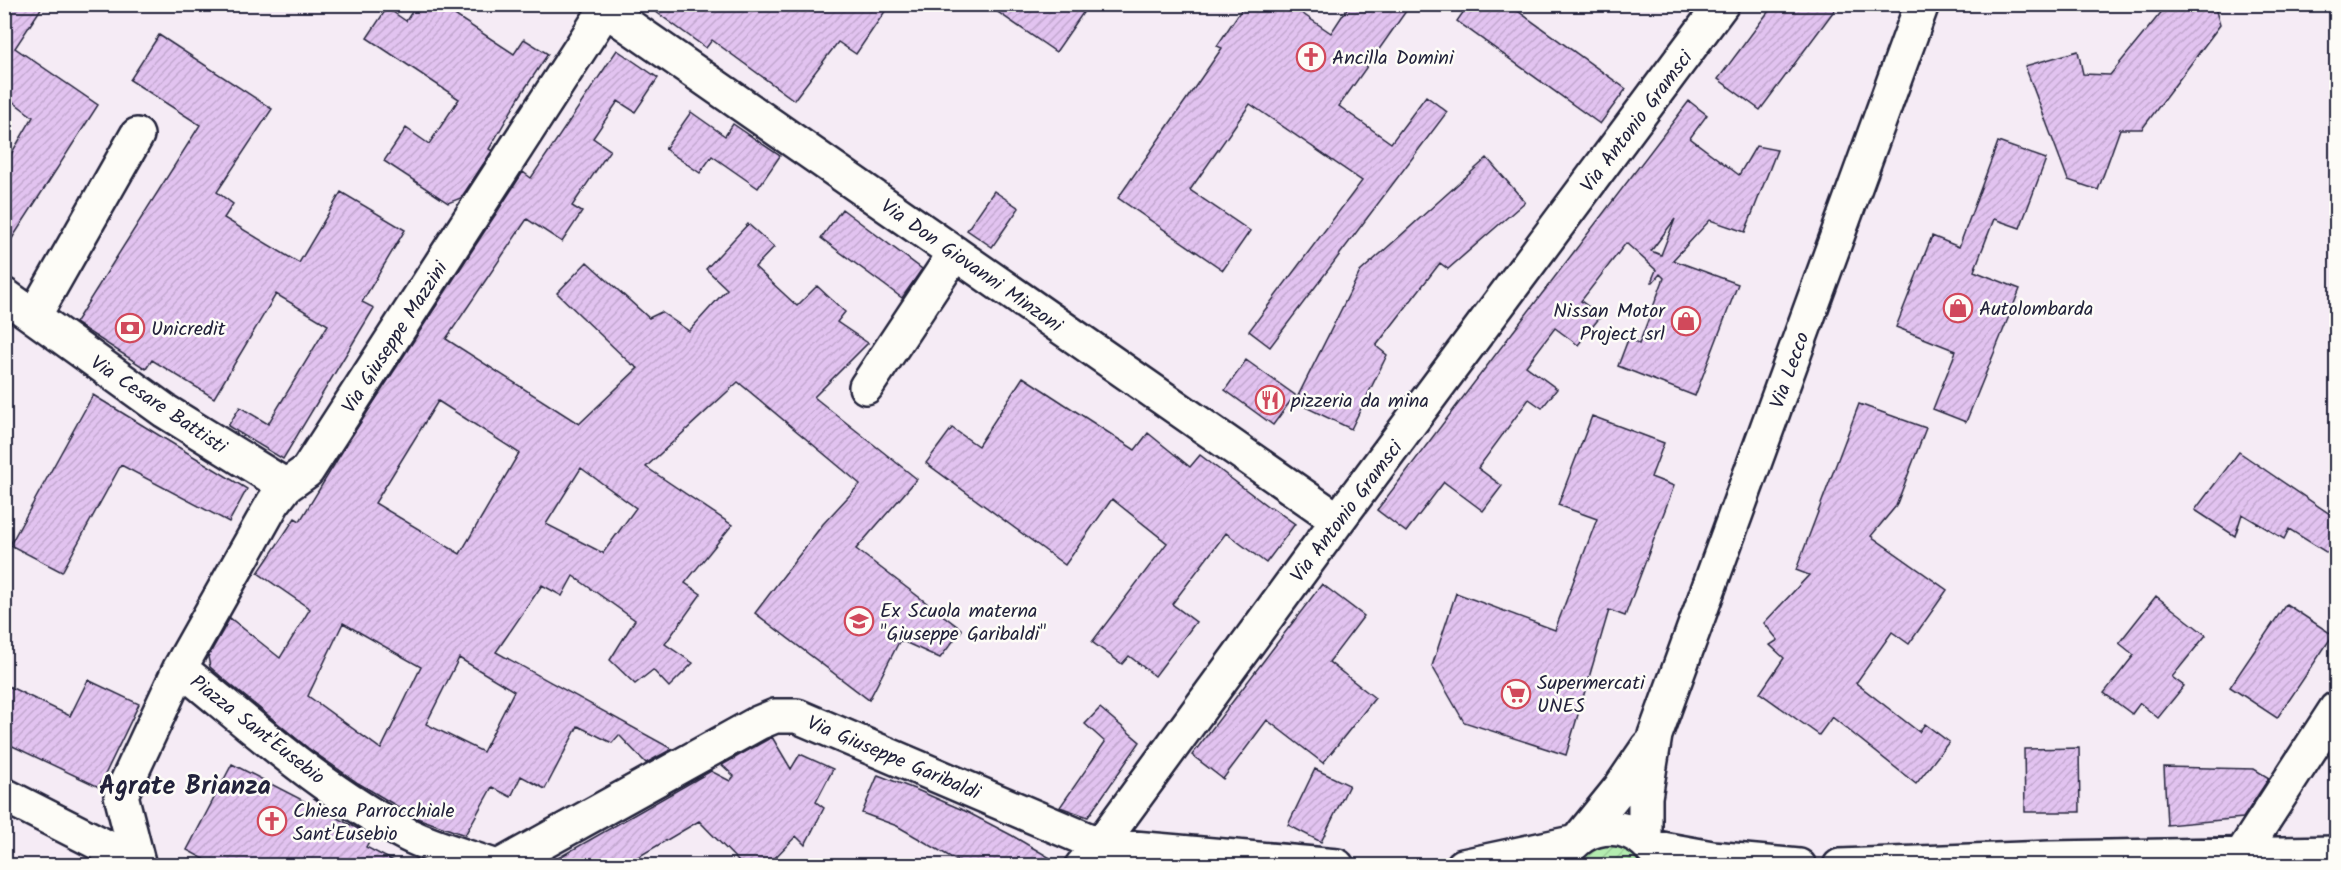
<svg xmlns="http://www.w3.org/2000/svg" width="2341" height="870" font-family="Kalam,sans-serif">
  <defs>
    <pattern id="garden-furrows" width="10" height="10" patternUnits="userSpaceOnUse" patternTransform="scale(1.5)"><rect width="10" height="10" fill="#b4edb0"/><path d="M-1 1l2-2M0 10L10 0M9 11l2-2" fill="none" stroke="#9acb98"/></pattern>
    <pattern id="building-hatch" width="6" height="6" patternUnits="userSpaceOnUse" patternTransform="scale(1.5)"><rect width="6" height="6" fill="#e2c3f0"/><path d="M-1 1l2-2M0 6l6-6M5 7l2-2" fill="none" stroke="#c2a7cf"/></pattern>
  </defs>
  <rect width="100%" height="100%" fill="#f5ebf5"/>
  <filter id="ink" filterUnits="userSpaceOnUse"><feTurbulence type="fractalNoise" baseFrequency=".0167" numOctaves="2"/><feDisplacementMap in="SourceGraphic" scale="12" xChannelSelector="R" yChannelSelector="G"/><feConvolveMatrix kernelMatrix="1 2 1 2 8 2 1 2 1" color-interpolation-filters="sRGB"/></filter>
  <g filter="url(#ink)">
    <!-- garden -->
    <path fill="url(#garden-furrows)" stroke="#6b8876" stroke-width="1.5" d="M1603,845C1620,845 1633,850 1642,865L1577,866C1583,854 1591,850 1603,845Z"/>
    <!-- building -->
    <path fill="url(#building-hatch)" stroke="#22223b" stroke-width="1.5" fill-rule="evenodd" d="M4,4H44L15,48L98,105L4,251V166L33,117L4,95Z
      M417,4H438L514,54L524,39L548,54L520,96L489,149L492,151L461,198L448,203L384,161L406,128L429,144L459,99L367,38L387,8L406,21Z
      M645,4H890L856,54L838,42L794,100L712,40L706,48Z
      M986,4H1089L1056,52Z
      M1245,4H1288L1331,33L1350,4H1411L1339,106L1391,143L1426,96L1447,112L1270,347L1249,331L1362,181L1250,104L1190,190L1250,231L1223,270L1118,198L1222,48L1217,46Z
      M1469,4H1508L1626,89L1600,124L1457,21Z
      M1774,4H1839L1760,110L1718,79Z
      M2168,4H2214L2220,25L2142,129H2120L2098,190L2068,180L2025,66L2078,51L2083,74L2110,75Z
      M159,35L272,109L217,192L233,204L224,218L299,263L341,192L405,230L362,302L374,308L283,459L228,426L240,407L268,424L328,325L276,294L214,398L152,360L146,369L75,323L200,125L130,80Z
      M617,50L658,78L635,112L618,101L593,138L610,150L572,206L582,212L562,242L527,219L446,339L579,424L638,368L630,363L557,293L587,262L649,318L661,312L689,331L727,289L706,269L748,224L774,247L755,267L797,306L817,286L845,312L837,322L868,343L814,397L917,479L856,549L962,630L940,658L900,640L869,700L755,613L823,524L860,484L738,382L646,467L732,525L685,583L701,594L665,644L693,663L669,687L653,670L635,684L610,660L635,620L573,576L562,596L542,585L496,652L672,749L646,763L619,735L612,743L578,726L545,789L521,776L511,797L492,787L465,835L417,818L358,783L308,748L225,680L210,667L208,657L230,618L280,658L310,609L258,573L295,518L300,521L348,442L523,172L531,178ZM438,401L519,453L460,554L375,503ZM581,468L636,508L603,553L546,524ZM343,623L421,667L381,749L308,696ZM459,658L514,691L483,752L426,724Z
      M1689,101L1707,115L1690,138L1739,175L1756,146L1777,150L1745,232L1710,220L1673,260L1738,284L1695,396L1618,366L1629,337L1639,344L1664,278L1660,274L1653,282H1651L1656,270L1626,243L1581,301L1601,316L1578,345L1555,328L1526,366L1557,389L1542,408L1529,399L1478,468L1502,486L1483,511L1444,482L1406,532L1377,510ZM1675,219L1661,255L1651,251Z
      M691,112L725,136L733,124L780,156L758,188L712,156L700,173L665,149Z
      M1998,142L2046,159L2020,228L1994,219L1974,271L2020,289L1966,422L1933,409L1956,351L1896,327L1932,236L1959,247Z
      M1487,158L1525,202L1448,269L1440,263L1376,346L1387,355L1351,429L1295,402L1360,272Z
      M994,191L1019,208L992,247L967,230Z
      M842,209L922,269L902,298L821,238Z
      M1246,360L1295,395L1273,425L1225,390Z
      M1023,377L1135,450L1148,433L1190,467L1200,455L1270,508L1271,507L1295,524L1266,563L1226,533L1172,604L1196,622L1155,676L1129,656L1122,664L1092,642L1167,543L1112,499L1065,565L926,463L952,428L978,446Z
      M93,395L247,489L229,522L121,465L62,572L10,545Z
      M1859,404L1926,428L1896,506L1871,536L1947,590L1909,644L1892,632L1856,683L1919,732L1925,724L1949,742L1916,784L1832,717L1819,735L1760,693L1784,658L1770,645L1778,640L1764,623L1809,575L1796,570Z
      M1592,416L1664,443L1651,477L1674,486L1625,616L1609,610L1566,755L1464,722L1432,666L1456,593L1555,630L1597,519L1558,505Z
      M2239,452L2337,519V559L2289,529L2284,539L2242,514L2235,536L2195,510Z
      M1322,584L1364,616L1329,662L1375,698L1323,763L1267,720L1223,779L1192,755Z
      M2156,596L2206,635L2172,677L2184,686L2158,718L2140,703L2132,714L2104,693L2134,655L2119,643Z
      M2286,604L2333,635L2277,718L2230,687Z
      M88,680L139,704L99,787L4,742V684L70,716Z
      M1100,708L1140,742L1088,817L1060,807L1105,742L1085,724Z
      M772,737L791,769L800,754L833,769L816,802L824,808L805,845L796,836L767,866H743L699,821L623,866H544L711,771L730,781L734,776L722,765Z
      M2079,748L2080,812H2025L2024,749Z
      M232,764L372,836L366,847L403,866H217L187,850Z
      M2164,767L2254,769L2269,778L2243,818L2167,825Z
      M1315,769L1349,785L1321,842L1288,825Z
      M878,775L917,790L965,811L1011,835L1064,866H966L897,826L862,813Z"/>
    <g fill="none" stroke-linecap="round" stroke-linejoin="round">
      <!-- minor casing -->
      <g stroke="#22223b" stroke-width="38">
        <path id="minor" d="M606,10L1338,520
          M4,295L165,411L286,486
          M34,316L137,135
          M866,387L955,253
          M180,668C253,727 324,792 408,835C434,848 466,856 494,866
          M4,795L138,863
          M1582,835L1620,788L1648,747
          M1645,840V797L1655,735L1922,4
          M1651,847L1712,858L1799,866
          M2242,854L2336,709
          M139,866L121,795L180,668L273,503L286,486L307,471L609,4
          M500,866L758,723L775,716H797L1100,845L1337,866
          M1082,866L1100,845L1338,520L1722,4
          M1463,866L1572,843
          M1559,866C1575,822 1629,815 1655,853
          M1840,866L2050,858L2336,853"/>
      </g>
      <!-- minor -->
      <use href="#minor" stroke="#fdfcf7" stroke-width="33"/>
    </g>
  </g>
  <!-- icons -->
  <defs>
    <g id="church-ring" transform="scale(1.5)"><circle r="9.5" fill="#fdfcf7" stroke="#d1495b" stroke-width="1.5"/><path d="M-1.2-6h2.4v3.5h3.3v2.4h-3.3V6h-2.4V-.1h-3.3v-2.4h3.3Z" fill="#d1495b"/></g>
    <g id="shop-ring" transform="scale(1.5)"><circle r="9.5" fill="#fdfcf7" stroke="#d1495b" stroke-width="1.5"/><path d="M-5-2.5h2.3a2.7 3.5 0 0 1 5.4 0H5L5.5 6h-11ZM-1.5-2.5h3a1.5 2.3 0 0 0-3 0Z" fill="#d1495b"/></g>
    <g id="bank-ring" transform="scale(1.5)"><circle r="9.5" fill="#fdfcf7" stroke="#d1495b" stroke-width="1.5"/><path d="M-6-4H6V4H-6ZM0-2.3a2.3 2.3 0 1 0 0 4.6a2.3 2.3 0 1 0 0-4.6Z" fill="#d1495b"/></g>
    <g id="restaurant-ring" transform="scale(1.5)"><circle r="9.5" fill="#fdfcf7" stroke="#d1495b" stroke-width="1.5"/><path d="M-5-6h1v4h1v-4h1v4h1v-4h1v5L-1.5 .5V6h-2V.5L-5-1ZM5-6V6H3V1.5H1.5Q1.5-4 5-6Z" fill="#d1495b"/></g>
    <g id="school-ring" transform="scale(1.5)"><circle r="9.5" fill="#fdfcf7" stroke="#d1495b" stroke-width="1.5"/><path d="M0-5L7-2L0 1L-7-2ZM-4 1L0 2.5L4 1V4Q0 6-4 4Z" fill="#d1495b"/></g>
    <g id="supermarket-ring" transform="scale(1.5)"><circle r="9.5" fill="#fdfcf7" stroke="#d1495b" stroke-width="1.5"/><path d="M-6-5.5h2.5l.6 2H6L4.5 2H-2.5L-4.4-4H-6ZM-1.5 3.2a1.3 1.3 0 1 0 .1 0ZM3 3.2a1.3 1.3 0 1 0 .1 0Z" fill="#d1495b"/></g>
  </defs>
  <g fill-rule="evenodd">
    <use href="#church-ring" x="1311" y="57"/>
    <use href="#shop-ring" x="1958" y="308"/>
    <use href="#shop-ring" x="1686" y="321"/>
    <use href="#bank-ring" x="130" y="328"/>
    <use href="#restaurant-ring" x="1270" y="400"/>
    <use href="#school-ring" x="859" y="621"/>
    <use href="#supermarket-ring" x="1516" y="694"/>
    <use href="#church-ring" x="272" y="821"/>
  </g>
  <g text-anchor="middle" stroke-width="5" stroke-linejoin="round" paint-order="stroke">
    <!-- poi labels -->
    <g font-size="20" fill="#22223b" stroke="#fdfcf7" text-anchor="start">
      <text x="1332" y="64">Ancilla Domini</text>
      <text x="1979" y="315">Autolombarda</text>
      <text x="1665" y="317" text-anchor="end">Nissan Motor<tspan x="1665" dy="23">Project srl</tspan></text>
      <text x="151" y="335">Unicredit</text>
      <text x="1291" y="407">pizzeria da mina</text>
      <text x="880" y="617">Ex Scuola materna<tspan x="880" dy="23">"Giuseppe Garibaldi"</tspan></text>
      <text x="1537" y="689">Supermercati<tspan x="1537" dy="23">UNES</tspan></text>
      <text x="293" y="817">Chiesa Parrocchiale<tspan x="293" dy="23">Sant'Eusebio</tspan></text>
    </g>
    <!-- street labels -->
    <g font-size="20" fill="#22223b" stroke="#fdfcf7">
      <text transform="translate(1636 121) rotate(-53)" y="7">Via Antonio Gramsci</text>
      <text transform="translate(972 265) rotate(35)" y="7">Via Don Giovanni Minzoni</text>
      <text transform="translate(394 337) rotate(-57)" y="7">Via Giuseppe Mazzini</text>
      <text transform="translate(1789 370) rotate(-70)" y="7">Via Lecco</text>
      <text transform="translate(159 404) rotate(34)" y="7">Via Cesare Battisti</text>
      <text transform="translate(1346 511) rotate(-53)" y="7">Via Antonio Gramsci</text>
      <text transform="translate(258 729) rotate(38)" y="7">Piazza Sant'Eusebio</text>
      <text transform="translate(894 757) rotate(23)" y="7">Via Giuseppe Garibaldi</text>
    </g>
    <!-- district labels -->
    <g font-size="26" font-weight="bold" fill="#22223b" stroke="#fdfcf7">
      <text x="185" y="794">Agrate Brianza</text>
    </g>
  </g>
  <!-- margin -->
  <rect width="2341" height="870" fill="none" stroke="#fdfcf7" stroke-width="24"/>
  <rect x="12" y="12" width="2317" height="846" fill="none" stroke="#22223b" stroke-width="2" filter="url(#ink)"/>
</svg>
